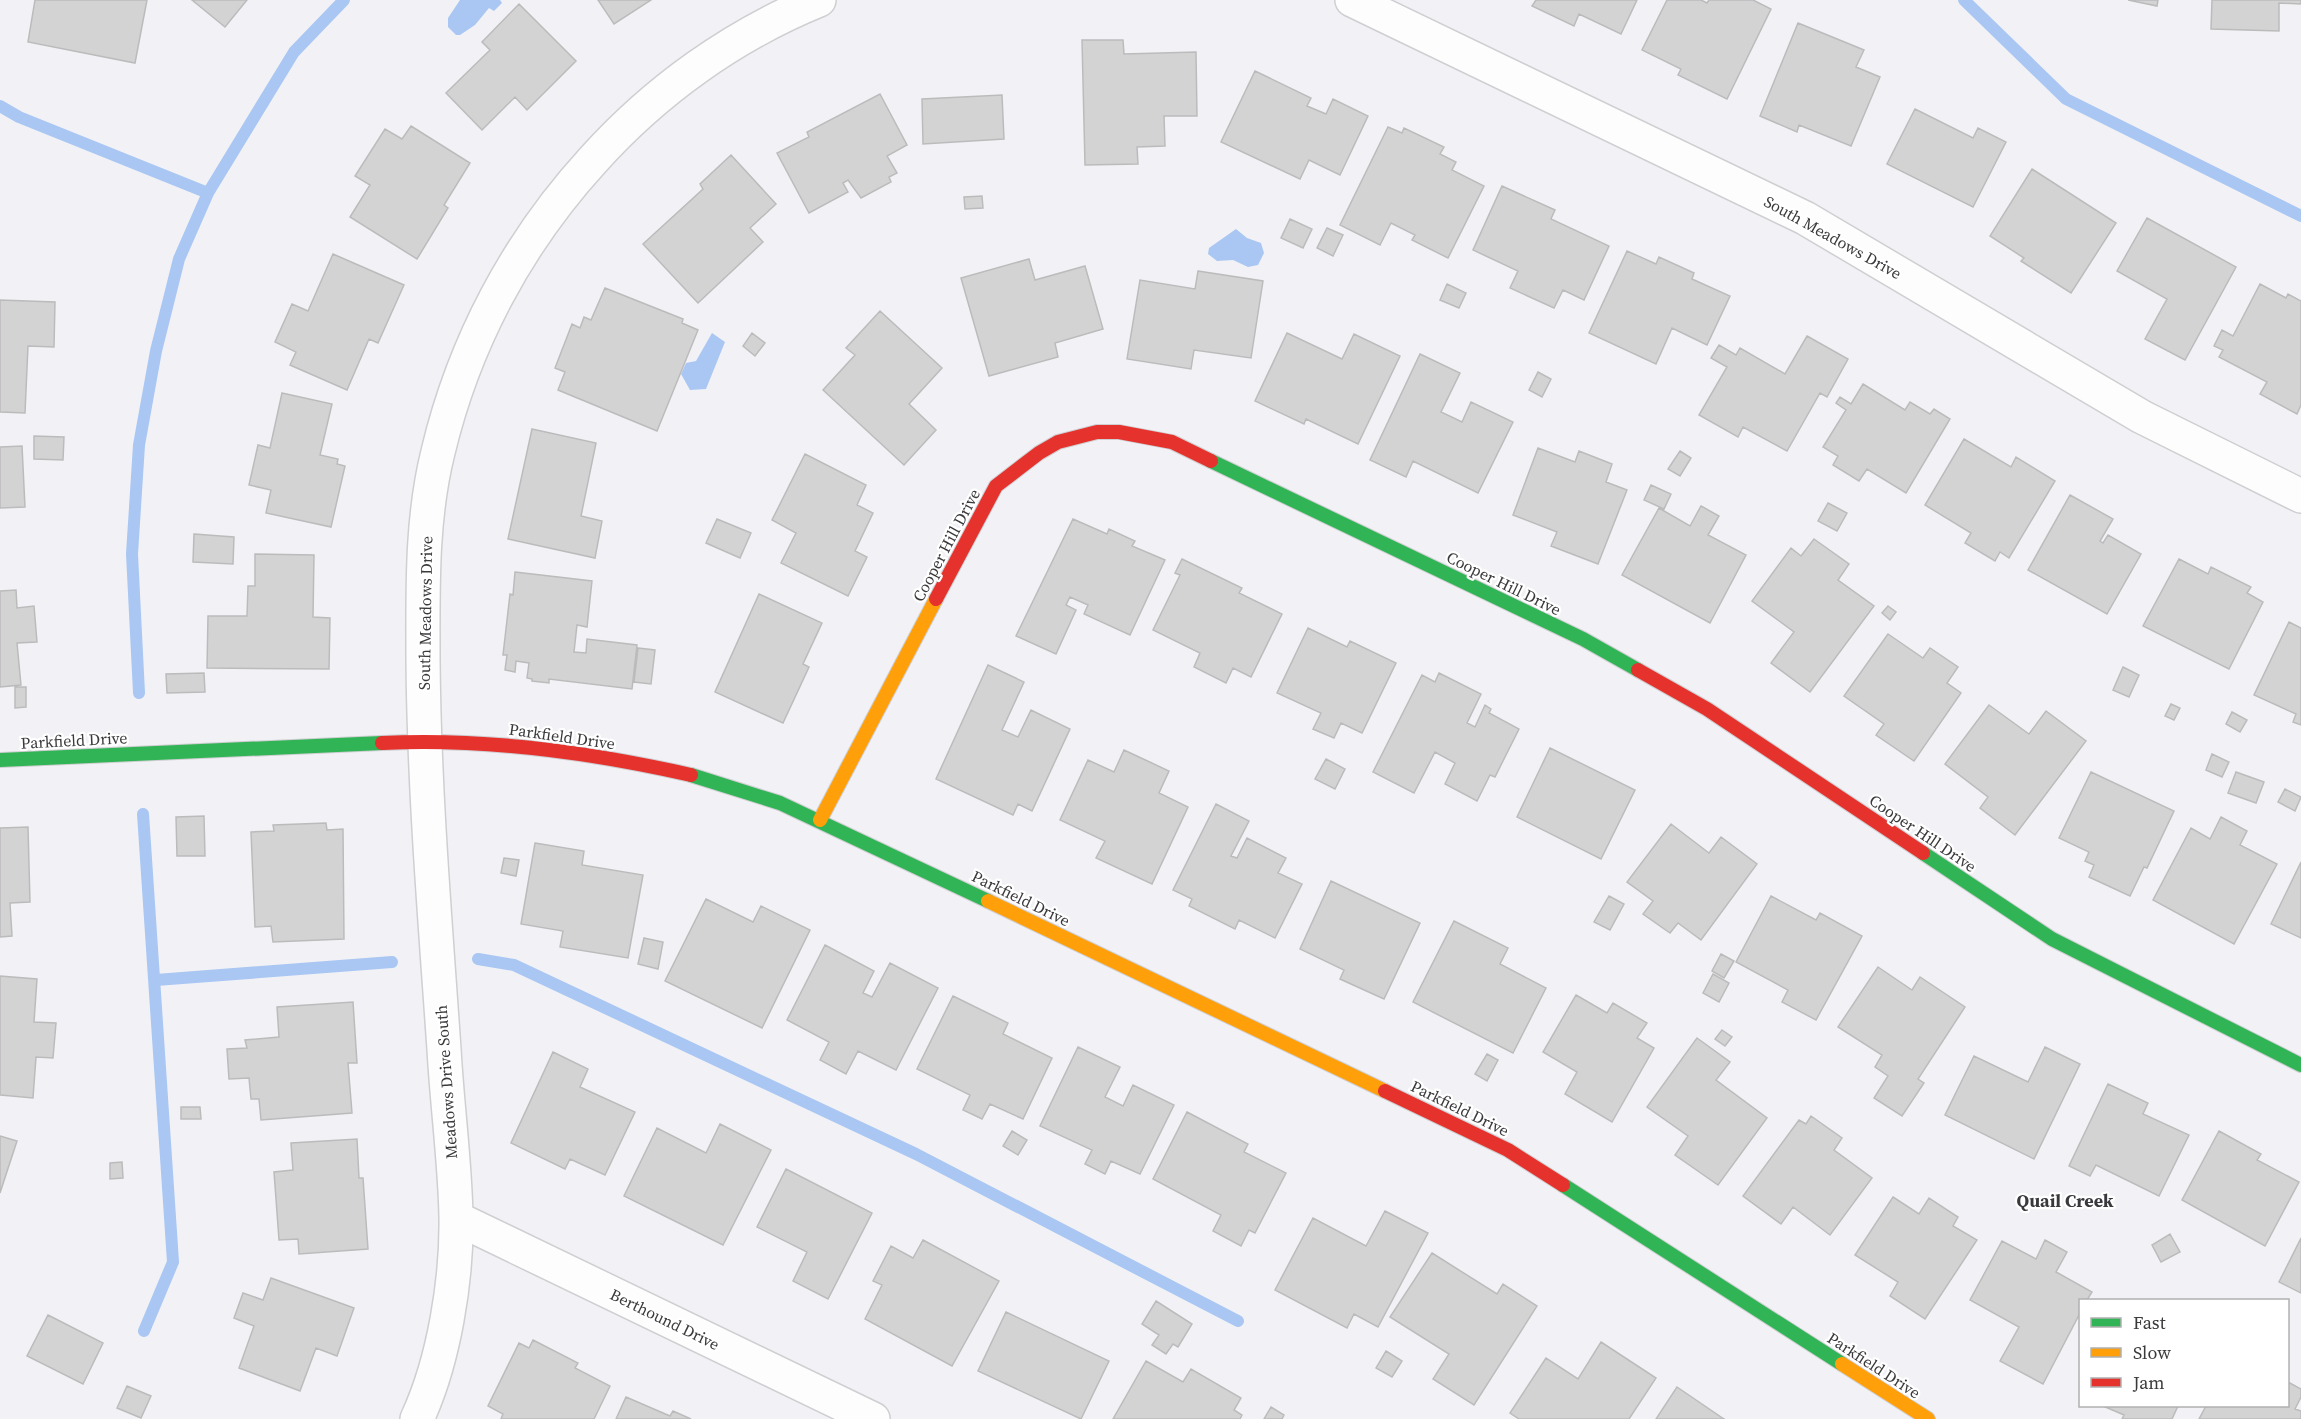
<svg xmlns="http://www.w3.org/2000/svg" width="2301" height="1419" font-family="'Source Serif 4',serif">
  <rect width="100%" height="100%" fill="#f2f2f6"/>
  <!-- water -->
  <path fill="#a9c7f2" d="M460,0H500L502,3L494,11L489,8L475,25L460,35H456L448,27V18Z
    M1236,229L1247,238L1261,243L1264,253L1258,265L1248,267L1233,260L1217,261L1208,254L1209,248Z
    M712,333L725,342L706,389L690,390L681,374L686,363L696,361Z"/>
  <g fill="none" stroke-linecap="round" stroke-linejoin="round">
    <!-- stream -->
    <path stroke="#a9c7f2" stroke-width="12" d="M1964,0L2066,99L2301,216
      M0,106L19,117L208,193
      M139,693L132,554L139,445L156,351L179,259L208,193L294,52L344,0
      M143,814L173,1262L144,1331
      M478,959L514,965L916,1154L1238,1321
      M156,980L392,962"/>
  </g>
  <!-- building -->
  <path fill="#d4d3d4" stroke="#bcbbbc" stroke-width="1.5" d="M35,0H147L135,63L28,42Z
    M192,0H247L225,27Z
    M598,0H651L614,24Z
    M1536,0H1637L1621,34L1579,14L1574,26L1532,6Z
    M1667,0H1701L1707,3L1709,0H1753L1771,9L1727,99L1678,75L1681,69L1642,50Z
    M2128,0H2158L2157,6Z
    M2212,0H2301V4L2279,3V31L2211,29Z
    M519,4L576,61L527,110L515,97L482,130L446,93L490,50L482,42Z
    M1798,23L1864,50L1856,67L1880,77L1851,146L1799,125L1797,132L1760,116Z
    M1082,40H1123L1124,54L1196,52L1197,116H1164L1165,146L1137,147L1138,164L1085,165Z
    M1255,71L1311,98L1307,106L1326,114L1333,99L1368,116L1340,175L1309,160L1300,179L1221,142Z
    M880,94L907,145L887,156L897,173L889,177L891,182L861,198L848,180L843,183L848,192L809,213L777,153L809,137L807,132Z
    M1002,95L1004,139L923,144L922,99Z
    M1915,109L1973,138L1978,128L2006,142L1973,207L1887,164Z
    M411,126L470,163L444,205L448,208L417,259L350,217L370,185L355,176L385,129L402,139Z
    M1388,127L1402,133L1404,128L1444,147L1440,154L1456,162L1452,170L1484,186L1448,258L1412,240L1415,235L1391,223L1380,245L1340,225Z
    M731,155L776,204L750,228L763,242L698,303L643,244L703,189L700,184Z
    M2032,169L2116,223L2071,293L2021,261L2024,258L1990,236Z
    M1502,186L1555,210L1551,219L1609,246L1584,300L1563,290L1554,308L1510,288L1518,271L1473,250Z
    M982,196L983,208L965,209L964,197Z
    M2147,218L2236,267L2185,360L2145,339L2167,299L2117,271Z
    M1290,219L1312,229L1303,248L1281,238Z
    M1327,228L1343,235L1333,256L1317,248Z
    M1627,251L1656,264L1659,257L1694,273L1692,279L1730,296L1707,345L1672,328L1656,364L1589,333Z
    M333,254L404,285L378,343L369,339L347,390L290,365L296,352L275,342L292,304L308,311Z
    M1029,259L1035,280L1085,266L1103,329L1055,343L1058,357L989,376L961,278Z
    M1198,271L1263,281L1251,358L1194,350L1191,369L1127,359L1140,280L1195,289Z
    M1447,284L1466,293L1459,308L1440,300Z
    M2260,284L2286,298L2288,294L2301,301V405L2297,414L2260,394L2267,382L2219,357L2223,350L2214,346L2222,330L2233,336Z
    M605,288L683,319L682,323L698,330L657,431L558,390L565,372L555,368L572,324L580,328L584,317L591,320Z
    M0,300L55,302L54,347L28,346L25,413L0,412Z
    M880,311L942,368L909,404L936,430L904,465L823,390L855,355L846,348Z
    M752,333L765,343L755,356L743,346Z
    M1287,333L1342,359L1354,334L1400,356L1358,444L1306,419L1304,424L1255,401Z
    M1807,336L1848,359L1827,397L1820,393L1787,451L1743,427L1738,437L1699,415L1727,367L1711,358L1719,345L1736,355L1740,348L1785,374Z
    M1420,354L1460,373L1441,412L1462,422L1471,402L1513,422L1478,493L1413,461L1406,477L1370,460Z
    M1538,372L1551,379L1542,397L1529,390Z
    M1863,384L1905,410L1910,402L1930,414L1934,409L1950,419L1906,493L1867,469L1859,481L1833,465L1838,456L1823,447L1846,410L1836,403L1840,397L1851,404Z
    M282,393L332,404L320,455L338,459L337,464L345,466L331,527L266,513L271,490L249,485L258,445L270,448Z
    M532,429L596,443L581,516L602,521L595,558L508,539Z
    M34,436L64,437L63,460L34,459Z
    M1964,439L2011,467L2016,457L2055,481L2009,558L2000,552L1995,561L1965,543L1971,533L1925,505Z
    M22,446L25,507L0,508V447Z
    M1538,448L1575,462L1579,451L1612,464L1606,482L1627,490L1598,564L1551,546L1557,532L1513,515Z
    M1680,451L1691,458L1680,476L1668,469Z
    M805,454L866,485L857,505L873,513L855,551L867,557L848,596L781,563L796,533L772,520Z
    M1651,485L1671,494L1664,509L1644,500Z
    M2070,495L2113,519L2100,541L2103,543L2108,535L2141,554L2107,614L2028,570Z
    M1828,503L1847,513L1837,531L1818,521Z
    M1701,506L1719,516L1708,535L1746,555L1710,623L1622,575L1659,508L1690,526Z
    M717,519L751,533L740,558L706,543Z
    M1073,519L1107,534L1109,529L1135,541L1132,546L1165,560L1130,635L1084,614L1088,605L1070,597L1066,605L1076,610L1056,654L1016,636Z
    M194,534L234,537L233,564L193,562Z
    M1814,539L1849,564L1838,580L1874,606L1810,692L1771,663L1794,632L1752,601L1791,548L1801,556Z
    M255,554L314,555L313,617L330,618L329,669L207,668L208,616H247L248,586H255Z
    M1182,559L1242,588L1239,593L1282,614L1251,677L1233,668L1226,683L1194,667L1200,653L1153,630L1180,575L1175,573Z
    M2179,559L2208,574L2211,567L2251,587L2247,593L2263,602L2229,669L2143,626Z
    M515,572L592,581L587,627L577,625L574,652L586,653L587,639L637,645L632,689L549,679V683L532,681V679L527,678L529,663L516,661L515,672L505,670L507,655H503L510,594L513,595Z
    M16,590L17,608L34,606L37,642L17,643L21,685L0,687V591Z
    M759,594L822,623L803,664L809,667L783,723L715,692Z
    M1888,606L1896,612L1890,620L1882,613Z
    M2289,622L2301,628V725L2293,722L2296,714L2254,695Z
    M1308,628L1347,647L1350,641L1396,663L1362,733L1341,723L1334,738L1313,729L1321,713L1277,693Z
    M1888,634L1923,658L1930,648L1958,667L1947,683L1961,693L1914,761L1876,735L1884,724L1844,696Z
    M638,648L655,650L651,684L634,682Z
    M988,665L1024,682L1002,730L1018,737L1031,710L1070,729L1032,811L1018,804L1013,815L936,779Z
    M2123,667L2139,675L2129,697L2113,690Z
    M204,673L205,692L167,693L166,674Z
    M1439,673L1481,694L1467,723L1475,727L1485,705L1491,709L1489,713L1519,729L1495,777L1490,775L1477,801L1445,784L1455,763L1435,752L1414,793L1373,772L1422,675L1435,682Z
    M15,687H26V707L15,708Z
    M2171,704L2180,708L2174,720L2165,716Z
    M1989,705L2029,734L2046,711L2086,741L2015,835L1980,808L1988,797L1945,764Z
    M2232,712L2247,720L2240,732L2226,724Z
    M1550,748L1635,790L1601,859L1517,817Z
    M1124,750L1169,771L1159,793L1188,807L1152,884L1096,858L1105,841L1060,820L1088,760L1114,772Z
    M2212,754L2229,762L2222,777L2206,770Z
    M1326,759L1345,769L1335,789L1315,779Z
    M2091,772L2174,811L2147,868L2144,867L2130,896L2089,877L2094,865L2085,861L2089,852L2059,838Z
    M2236,772L2264,782L2256,803L2228,793Z
    M2285,789L2301,797L2295,811L2278,802Z
    M1216,804L1249,821L1231,856L1237,858L1247,838L1286,858L1278,873L1302,884L1275,938L1239,920L1235,929L1189,906L1192,899L1173,890Z
    M204,816L205,856H177L176,817Z
    M2221,817L2247,831L2240,845L2277,864L2234,944L2153,900L2191,828L2210,839Z
    M326,823L327,830L343,829L344,939L273,942L271,926L255,927L251,832L274,831L273,825Z
    M1671,824L1709,853L1721,837L1757,864L1701,940L1678,923L1670,933L1643,914L1653,901L1627,882Z
    M28,827L30,902L10,903L12,936L0,937V828Z
    M535,843L584,851L582,865L643,875L628,958L560,947L563,931L521,924Z
    M504,858L519,860L516,876L501,873Z
    M2301,862V938L2271,924Z
    M1331,881L1420,923L1384,999L1340,979L1344,970L1300,949Z
    M1609,896L1624,904L1610,930L1594,922Z
    M1771,896L1816,920L1820,913L1862,936L1816,1020L1782,1002L1788,990L1736,962Z
    M706,899L753,922L761,906L810,930L762,1028L665,981Z
    M1454,921L1508,948L1500,964L1546,988L1513,1053L1413,1002Z
    M644,938L663,942L658,969L638,964Z
    M825,945L874,971L863,993L872,997L890,963L938,988L896,1070L858,1051L846,1074L820,1060L829,1042L787,1020Z
    M1721,954L1734,961L1724,978L1712,971Z
    M1878,967L1912,990L1920,977L1965,1007L1918,1079L1924,1083L1902,1116L1874,1098L1888,1076L1875,1067L1882,1055L1838,1027Z
    M1713,974L1729,983L1719,1002L1703,993Z
    M0,976L37,979L34,1022L56,1023L53,1058L36,1057L33,1098L0,1095Z
    M1576,995L1607,1013L1613,1003L1647,1023L1637,1038L1654,1048L1612,1122L1565,1094L1577,1072L1543,1052Z
    M953,996L1008,1023L1003,1034L1052,1058L1023,1119L990,1104L982,1119L963,1110L970,1095L917,1069Z
    M353,1002L357,1063H348L352,1113L261,1120L259,1099H251L249,1078L229,1079L227,1049L247,1048L245,1040L279,1037L277,1007Z
    M1722,1030L1732,1037L1725,1046L1715,1039Z
    M1697,1038L1730,1062L1716,1080L1767,1118L1718,1185L1675,1155L1688,1136L1647,1107Z
    M1078,1047L1120,1067L1105,1097L1123,1106L1133,1085L1174,1105L1140,1174L1111,1161L1105,1174L1085,1164L1092,1150L1040,1126Z
    M2045,1047L2080,1064L2034,1159L1945,1115L1974,1056L2028,1082Z
    M553,1052L588,1069L580,1087L635,1112L605,1175L570,1159L565,1169L511,1143Z
    M1487,1054L1498,1060L1487,1081L1475,1074Z
    M2108,1084L2148,1103L2143,1114L2189,1135L2159,1196L2096,1165L2090,1176L2069,1166Z
    M181,1107H200L201,1119H181Z
    M1187,1112L1248,1144L1244,1152L1286,1173L1255,1233L1249,1230L1241,1246L1213,1231L1221,1215L1153,1179Z
    M1811,1116L1842,1138L1834,1150L1872,1178L1830,1235L1793,1207L1781,1224L1743,1196L1799,1120L1806,1124Z
    M720,1124L771,1150L723,1245L624,1196L657,1128L706,1153Z
    M1012,1131L1027,1140L1018,1155L1003,1146Z
    M2219,1131L2261,1154L2257,1160L2299,1182L2265,1246L2182,1200Z
    M0,1136L17,1141L0,1193Z
    M357,1139L359,1178H363L368,1249L299,1254L298,1239L279,1240L274,1172L293,1170L291,1143Z
    M122,1162L123,1178L110,1179V1163Z
    M786,1169L872,1213L828,1299L793,1281L807,1252L757,1227Z
    M1893,1197L1919,1214L1929,1198L1958,1217L1953,1226L1977,1240L1925,1319L1890,1296L1898,1282L1855,1255Z
    M1385,1211L1428,1233L1378,1327L1354,1314L1347,1328L1275,1290L1313,1218L1366,1246Z
    M2170,1234L2180,1252L2161,1262L2152,1245Z
    M2301,1238V1293L2279,1282Z
    M923,1240L999,1281L952,1366L865,1319L882,1285L873,1281L891,1246L913,1258Z
    M2045,1240L2067,1252L2056,1272L2092,1292L2087,1300H2080V1313L2043,1384L2000,1361L2019,1327L1970,1300L2002,1241L2036,1259Z
    M1432,1253L1497,1294L1503,1284L1537,1306L1474,1405L1433,1379L1449,1354L1390,1317Z
    M271,1278L354,1308L337,1356L316,1348L300,1391L239,1368L254,1326L234,1318L243,1293L263,1300Z
    M1156,1301L1192,1324L1178,1347L1173,1344L1166,1354L1152,1345L1159,1335L1142,1324Z
    M1006,1312L1109,1361L1081,1419L978,1371Z
    M48,1315L103,1343L83,1384L27,1356Z
    M533,1340L578,1363L575,1368L610,1386L594,1419H501L503,1414L488,1406L519,1343L529,1348Z
    M1601,1342L1656,1378L1629,1419H1519L1510,1413L1546,1358L1578,1379Z
    M1386,1351L1402,1361L1392,1377L1376,1368Z
    M1146,1361L1183,1382L1191,1369L1241,1398L1234,1410L1242,1415L1240,1419H1113Z
    M2288,1382L2301,1389V1397L2295,1409L2301,1411V1419H2199L2206,1406H2288Z
    M127,1386L151,1396L141,1418L117,1408Z
    M1677,1387L1724,1419H1725H1656Z
    M626,1397L670,1416L673,1411L691,1419H616Z
    M2103,1406H2178L2172,1419H2122L2124,1415Z
    M1271,1407L1284,1415L1282,1419H1264Z"/>
  <g fill="none" stroke-linecap="round" stroke-linejoin="round">
    <!-- street casing -->
    <g stroke="#cfcfd2" stroke-width="36">
      <path id="street" d="M1352,0L1805,218L2142,417L2301,496
        M456,1218L873,1419
        M417,1419C444,1361 457,1280 456,1217C455,1161 447,1105 444,1049C435,919 424,789 423,659C423,590 421,520 438,452C464,343 517,243 593,160C655,91 733,35 819,0"/>
    </g>
    <!-- fast casing -->
    <g stroke="#cfcfd2" stroke-width="16">
      <path id="fast" d="M1211,461L1583,639L1638,670
        M0,760L382,743
        M691,775L780,803L988,901
        M1923,853L2052,939L2301,1065
        M1563,1185L1842,1364"/>
    </g>
    <!-- slow casing -->
    <g stroke="#cfcfd2" stroke-width="16">
      <path id="slow" d="M820,820L936,599
        M988,901L1385,1091
        M1842,1364L1928,1419"/>
    </g>
    <!-- jam casing -->
    <g stroke="#cfcfd2" stroke-width="16">
      <path id="jam" d="M936,599L996,486L1039,453L1058,442L1097,432H1119L1172,442L1211,461
        M1638,670L1707,709L1923,853
        M382,743C485,738 590,752 691,775
        M1385,1091L1508,1150L1563,1185"/>
    </g>
    <!-- street -->
    <use href="#street" stroke="#fdfdfe" stroke-width="33"/>
    <!-- fast -->
    <use href="#fast" stroke="#30b455" stroke-width="14"/>
    <!-- slow -->
    <use href="#slow" stroke="#ff9f0a" stroke-width="14"/>
    <!-- jam -->
    <use href="#jam" stroke="#e5322d" stroke-width="14"/>
  </g>
  <g text-anchor="middle" stroke-width="4.5" stroke-linejoin="round" paint-order="stroke">
    <!-- street labels -->
    <g font-size="16" fill="#3a3a3d" stroke="#fff">
      <text transform="translate(1833 237) rotate(29)" y="6">South Meadows Drive</text>
      <text transform="translate(946 545) rotate(-62)" y="6">Cooper Hill Drive</text>
      <text transform="translate(1504 583) rotate(26)" y="6">Cooper Hill Drive</text>
      <text transform="translate(425 613) rotate(-89)" y="6">South Meadows Drive</text>
      <text transform="translate(562 736) rotate(8)" y="6">Parkfield Drive</text>
      <text transform="translate(74 740) rotate(-3)" y="6">Parkfield Drive</text>
      <text transform="translate(1923 833) rotate(34)" y="6">Cooper Hill Drive</text>
      <text transform="translate(1021 898) rotate(26)" y="6">Parkfield Drive</text>
      <text transform="translate(446 1082) rotate(-94)" y="6">Meadows Drive South</text>
      <text transform="translate(1460 1108) rotate(26)" y="6">Parkfield Drive</text>
      <text transform="translate(665 1319) rotate(26)" y="6">Berthound Drive</text>
      <text transform="translate(1874 1365) rotate(33)" y="6">Parkfield Drive</text>
    </g>
    <!-- neighbourhood labels -->
    <g font-size="18" font-weight="bold" fill="#38383d" stroke="#fff">
      <text x="2065" y="1207">Quail Creek</text>
    </g>
  </g>
  <!-- legend -->
  <rect x="2079" y="1299" width="210" height="108" fill="#ffffff" stroke="#b0b0b1" stroke-width="1.5"/>
  <rect x="2091" y="1318" width="30" height="9" fill="#30b455" stroke="#b0b0b1" stroke-width="1.5"/>
  <text x="2133" y="1329" font-size="18" fill="#3a3a3d">Fast</text>
  <rect x="2091" y="1348" width="30" height="9" fill="#ff9f0a" stroke="#b0b0b1" stroke-width="1.5"/>
  <text x="2133" y="1359" font-size="18" fill="#3a3a3d">Slow</text>
  <rect x="2091" y="1378" width="30" height="9" fill="#e5322d" stroke="#b0b0b1" stroke-width="1.5"/>
  <text x="2133" y="1389" font-size="18" fill="#3a3a3d">Jam</text>
</svg>
